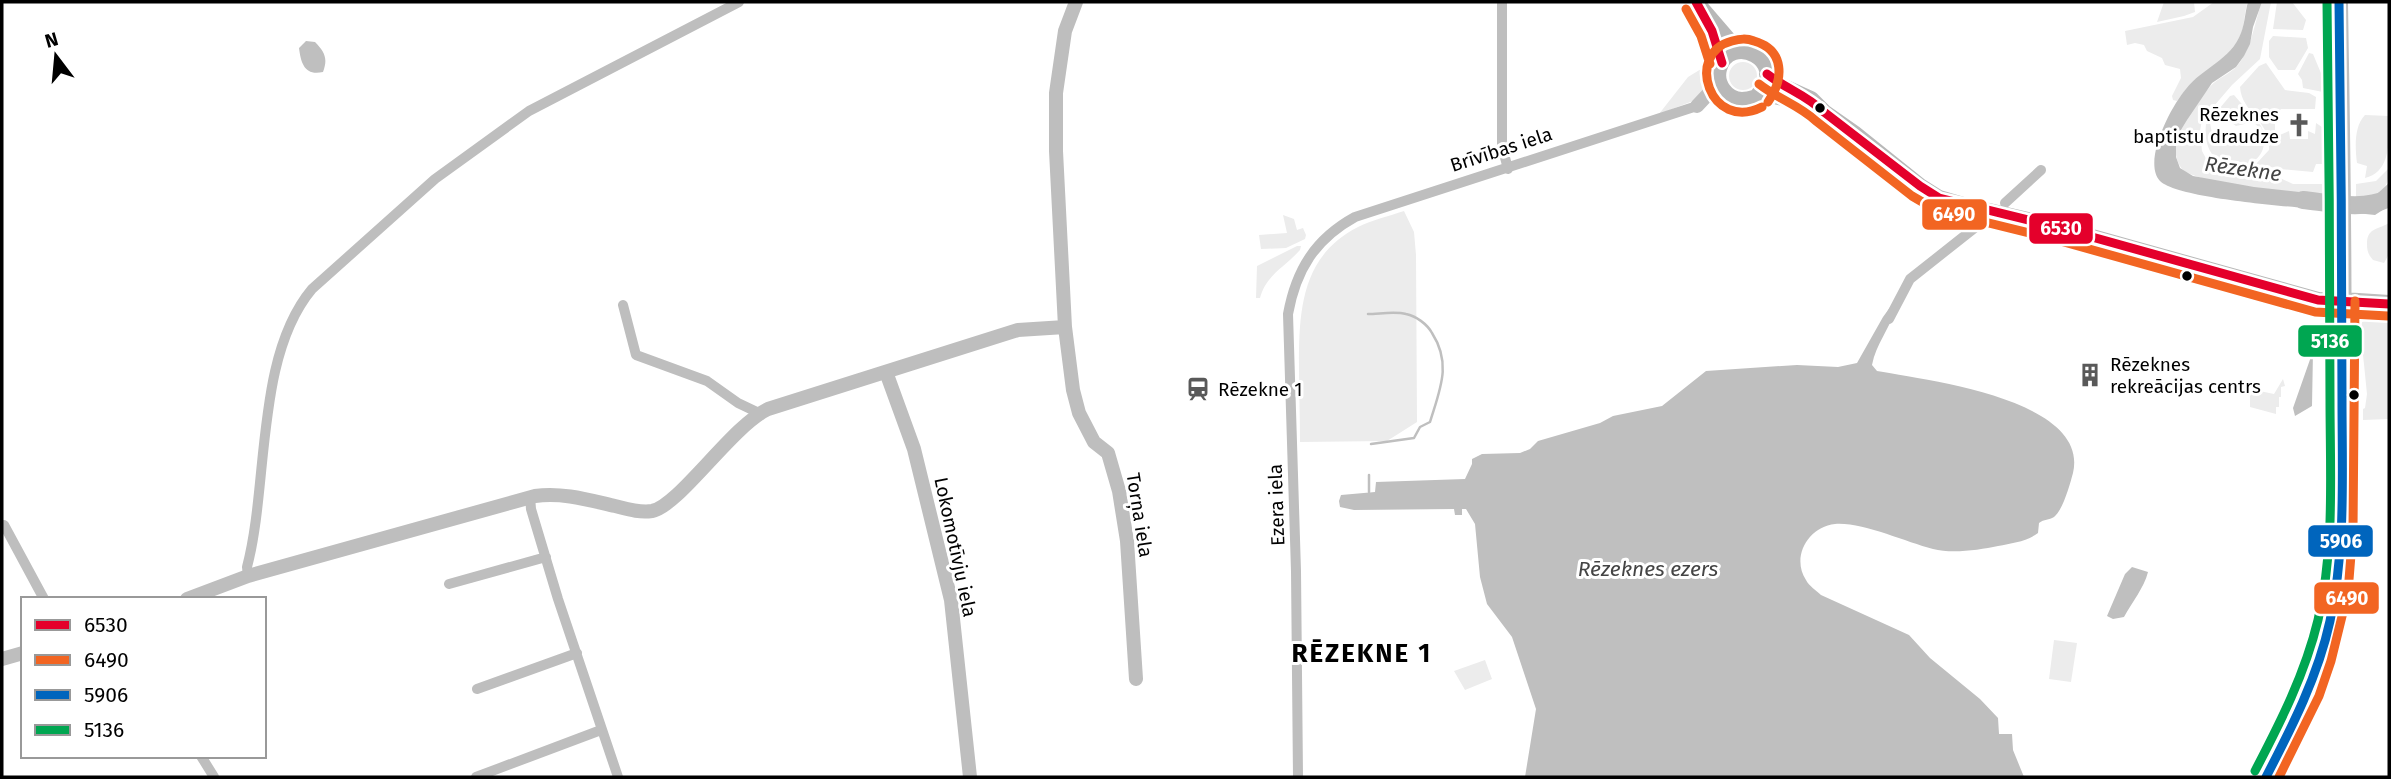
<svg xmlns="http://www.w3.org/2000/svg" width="2391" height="779" font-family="'Fira Sans',sans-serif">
  <rect width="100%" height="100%" fill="#fff"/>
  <!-- green -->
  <path fill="#ececec" d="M2164,2H2194L2195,12L2184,16L2157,22Z
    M2214,2H2248C2244,12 2245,24 2241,34C2228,63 2195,75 2177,101L2173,100L2172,96L2181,78L2180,69L2165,65L2162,58L2147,51L2144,45L2135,43L2127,45L2125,31L2193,17Z
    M2262,2H2271L2260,59L2232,85L2202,120L2200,131L2202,151L2209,164L2220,172H2267L2293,184H2326V195C2299,193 2201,185 2183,170C2176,163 2174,149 2176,140C2178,129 2206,88 2215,82C2222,76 2231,73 2237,66C2252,49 2254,23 2262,2Z
    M2277,2H2292L2306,20L2303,30L2273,29Z
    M2273,36L2306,38L2308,48L2295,70H2278L2269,57V41Z
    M2309,53L2313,54L2323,78V92L2303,88L2302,80L2298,74Z
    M1729 76a14 14 0 1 1 28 0a14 14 0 1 1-28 0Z
    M2266,63L2285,90L2309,93L2316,97L2315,109H2281L2275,115V137L2289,131L2290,139H2308V131L2315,134L2316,123L2325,129V164H2316L2313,172L2280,169L2256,164L2269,150C2271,120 2242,114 2240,87L2259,66Z
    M1706,66H1709L1708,74L1714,75L1713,82L1693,101L1659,114L1688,77Z
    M2234,95L2261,126L2263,131L2253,122L2236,126L2224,117L2214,115L2230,96Z
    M2365,115L2389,116C2389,142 2391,172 2365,178L2367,166L2357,163C2355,148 2354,126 2365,115Z
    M2210,123L2212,133C2226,141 2250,152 2264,141C2265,175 2200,180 2206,124Z
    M2389,168C2389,191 2379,197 2356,200V184L2376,181Z
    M1404,211L1414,232L1416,255L1417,422L1387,441L1300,442C1300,416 1299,391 1299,366C1299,311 1301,256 1358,227C1372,220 1389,216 1404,211Z
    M1283,215L1294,219L1297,230L1303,228L1306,235L1305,239L1286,248L1261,249L1259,235L1287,233Z
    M2389,223V254L2384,263L2373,260C2368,254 2367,251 2367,244C2367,228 2377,230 2389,223Z
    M1297,246H1301L1300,250C1285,267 1266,275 1260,298H1256L1257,266Z
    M2368,320L2389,321V419L2363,420V409L2365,408L2367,394L2360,325L2363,321Z
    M2283,379L2285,386L2281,387V397H2279V407H2276V414L2250,407V389L2274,394Z
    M2054,640L2077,643L2071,682L2049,679Z
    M1485,660L1492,679L1465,690L1454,671Z"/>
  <!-- water -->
  <path fill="#bfbfbf" d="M2248,2H2262L2253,27L2250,44L2244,56L2236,67L2212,83L2187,120L2176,138V157L2180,168L2193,176L2254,187L2326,195V210C2296,207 2178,199 2160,181C2142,162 2171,106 2186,89C2202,68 2231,60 2241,33C2245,23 2245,12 2248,2Z
    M306,41L315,42C325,52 328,59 323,72C305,76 301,64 299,48Z
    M2389,183V206L2375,215L2356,213V200L2377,194Z
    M1891,306L1896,308C1890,328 1876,344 1872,365L1877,371C1926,380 2090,399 2073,473C2070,484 2063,510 2054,517C2049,520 2044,519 2039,523L2038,533C2026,542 2012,543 1998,546C1979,550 1952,554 1933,549C1905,542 1863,522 1835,524C1808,527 1791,557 1806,580C1809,586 1816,590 1821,595L1909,635L1930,658L1980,699L1998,718L1999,734H2012L2013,750L2024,777H1525L1536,709L1512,637L1487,604L1480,577L1475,524L1466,509H1462V515H1455L1454,509L1354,510L1340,507L1339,501L1341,495L1375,492L1376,482L1465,479L1472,464V459L1482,454L1520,453L1530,449L1538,441L1600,423L1613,416L1662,406L1706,371L1797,365L1838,367L1857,363L1883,317Z
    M2313,351L2312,406L2295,416L2293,408Z
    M2132,567L2148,572C2144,588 2132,602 2124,617L2113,619L2107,616L2125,574Z"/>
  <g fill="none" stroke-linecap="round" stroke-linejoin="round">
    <!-- stream -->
    <path stroke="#bfbfbf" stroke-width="2.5" d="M1368,314C1379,314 1395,311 1406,314C1416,316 1427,324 1432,333C1452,364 1440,389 1430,422L1420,427L1414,438L1371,444
      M1369,475V492"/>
    <!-- canal -->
    <path stroke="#bfbfbf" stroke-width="10" d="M2005,203L2041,170
      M1889,319L1910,279L1977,226"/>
    <!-- river -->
    <path stroke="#bfbfbf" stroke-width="18" d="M2303,200C2331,203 2364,211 2389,198"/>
    <!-- minor -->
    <path stroke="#bebebe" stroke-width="10" d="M1502,2V146L1508,169
      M623,305L636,355L707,381L738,403L759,413
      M530,497L531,509L558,599L618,777
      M4,525L44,599
      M248,576L247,567C269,484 255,357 312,289L435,179L529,111L739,2
      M449,584L546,557
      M477,689L577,653
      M201,756L214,777
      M476,777L601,730
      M1298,777L1296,571L1288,314C1296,270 1315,239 1355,217L1697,106"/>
    <!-- tertiary -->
    <path stroke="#bebebe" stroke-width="14" d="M1076,2L1065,31L1056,93V151L1065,327L1073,390L1079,413L1094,442L1108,453L1119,491L1127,541L1136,679
      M1697,106L1712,90L1718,76
      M886,372L914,449L951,600L970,777
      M187,599L248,576L535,496C562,492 589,500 615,506C627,509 639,513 652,511C679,506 732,426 768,409L1018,330L1065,327
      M2,659L23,653"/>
    <!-- secondary -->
    <path stroke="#b8b8b8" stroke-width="16" d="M1696,2L1733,45L1741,51
      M1767,74L1782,86L1811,99L1824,112L1854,133L1920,186L1939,198L1963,205L2049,225L2318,300L2343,301
      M1758,95C1791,60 1729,31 1719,69C1715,84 1727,100 1742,100C1752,100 1759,95 1769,95C1778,96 1786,99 1795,102"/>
    <!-- primary -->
    <path stroke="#bebebe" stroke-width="18" d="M2343,301L2389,304
      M2266,777C2292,727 2317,676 2330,621C2346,548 2342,473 2342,399C2344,267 2341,134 2339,2"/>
    <!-- bus-1 casing -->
    <g stroke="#fff" stroke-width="14">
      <path id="bus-1" d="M1696,2L1712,31L1722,63
        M1767,74C1786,89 1807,95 1824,112L1920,186L1939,198L2049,225L2318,300L2389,304"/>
    </g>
    <!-- bus-2 casing -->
    <g stroke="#fff" stroke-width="14">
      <path id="bus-2" d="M1686,9L1701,36L1710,64
        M1759,84C1778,99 1799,105 1816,121L1912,196L1936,210L2046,237L2315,312L2388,316
        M1762,107C1710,133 1684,53 1732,41C1740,39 1746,38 1754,41C1785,50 1784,79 1768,102
        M2279,777L2319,696L2331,661L2348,592L2353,530L2355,301"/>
    </g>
    <!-- bus-3 casing -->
    <g stroke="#fff" stroke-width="14">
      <path id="bus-3" d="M2266,777C2292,727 2318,676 2330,621C2346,548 2342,473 2342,399C2342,267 2341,134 2339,2"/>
    </g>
    <!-- bus-4 casing -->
    <g stroke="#fff" stroke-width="14">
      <path id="bus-4" d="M2255,771C2280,723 2305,674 2318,620C2335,548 2330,472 2330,399C2330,267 2329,134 2327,2"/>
    </g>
    <!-- bus-1 -->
    <use href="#bus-1" stroke="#e4002b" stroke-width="9"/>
    <!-- bus-2 -->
    <use href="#bus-2" stroke="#f26522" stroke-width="9"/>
    <!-- bus-3 -->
    <use href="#bus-3" stroke="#0065bd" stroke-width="9"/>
    <!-- bus-4 -->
    <use href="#bus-4" stroke="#00a651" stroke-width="9"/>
  </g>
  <!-- icons -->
  <defs>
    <g id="church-bare" transform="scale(1.89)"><path d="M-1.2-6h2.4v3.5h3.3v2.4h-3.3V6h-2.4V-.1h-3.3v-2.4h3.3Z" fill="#595959" stroke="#fff" stroke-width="2.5" paint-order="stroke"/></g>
    <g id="building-bare" transform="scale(1.89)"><path d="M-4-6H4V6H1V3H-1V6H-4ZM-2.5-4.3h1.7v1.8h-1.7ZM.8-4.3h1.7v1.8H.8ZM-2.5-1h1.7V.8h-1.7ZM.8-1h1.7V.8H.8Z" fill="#595959" stroke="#fff" stroke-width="2.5" paint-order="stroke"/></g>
    <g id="station-bare" transform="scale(1.89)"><path d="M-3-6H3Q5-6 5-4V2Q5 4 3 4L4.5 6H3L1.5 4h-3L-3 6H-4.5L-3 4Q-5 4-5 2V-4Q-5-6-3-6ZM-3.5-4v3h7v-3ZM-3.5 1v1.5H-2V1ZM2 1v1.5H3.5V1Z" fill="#595959" stroke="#fff" stroke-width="2.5" paint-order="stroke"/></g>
  </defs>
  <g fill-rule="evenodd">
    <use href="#church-bare" x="2299" y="125"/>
    <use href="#building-bare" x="2090" y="375"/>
    <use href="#station-bare" x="1198" y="389"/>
  </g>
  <!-- markers -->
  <g fill="#000" stroke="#fff" stroke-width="2.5">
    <circle cx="1820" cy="108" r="6"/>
    <circle cx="2187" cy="276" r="6"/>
    <circle cx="2354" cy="395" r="6"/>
  </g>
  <g text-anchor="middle" stroke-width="6" stroke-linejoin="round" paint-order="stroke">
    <!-- poi labels -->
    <g font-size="19" fill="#000" stroke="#fff" text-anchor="start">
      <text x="2279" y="121" text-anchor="end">Rēzeknes<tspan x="2279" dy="22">baptistu draudze</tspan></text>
      <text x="2110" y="371">Rēzeknes<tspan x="2110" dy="22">rekreācijas centrs</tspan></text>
      <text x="1218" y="396">Rēzekne 1</text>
    </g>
    <!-- street labels -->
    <g font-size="19" fill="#000" stroke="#fff">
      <text transform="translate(1501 149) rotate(-18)" y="7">Brīvības iela</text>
      <text transform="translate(1276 505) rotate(-92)" y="7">Ezera iela</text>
      <text transform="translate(1140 515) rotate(81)" y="7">Torņa iela</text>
      <text transform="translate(956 547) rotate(78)" y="7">Lokomotīvju iela</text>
    </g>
    <!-- water labels -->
    <g font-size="21" font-style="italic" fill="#444" stroke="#fff">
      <text transform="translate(2243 169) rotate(8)" y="7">Rēzekne</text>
      <text x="1648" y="576">Rēzeknes ezers</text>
    </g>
    <!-- district labels -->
    <g font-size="26" font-weight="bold" letter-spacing="2" fill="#000" stroke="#fff">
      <text x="1362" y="662">RĒZEKNE 1</text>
    </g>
  </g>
  <g stroke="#fff" stroke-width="2.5">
    <rect x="1921" y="198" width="67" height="33" rx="7" fill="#f26522"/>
    <rect x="2028" y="212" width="66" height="33" rx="7" fill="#e4002b"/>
    <rect x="2297" y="324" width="66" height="34" rx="7" fill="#00a651"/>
    <rect x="2307" y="524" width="67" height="34" rx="7" fill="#0065bd"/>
    <rect x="2313" y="581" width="67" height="34" rx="7" fill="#f26522"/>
  </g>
  <g font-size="19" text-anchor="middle" font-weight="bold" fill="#fff">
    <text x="1954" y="221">6490</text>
    <text x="2061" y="235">6530</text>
    <text x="2330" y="348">5136</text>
    <text x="2341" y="548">5906</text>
    <text x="2347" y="605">6490</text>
  </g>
  <!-- border -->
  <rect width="2391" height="779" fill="none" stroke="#000000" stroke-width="7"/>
  <!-- legend -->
  <rect x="21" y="597" width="245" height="161" fill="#ffffff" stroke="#999999" stroke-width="2"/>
  <rect x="35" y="620" width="35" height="10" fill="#e4002b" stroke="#999999" stroke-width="2"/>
  <text x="84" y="632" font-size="21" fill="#000000">6530</text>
  <rect x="35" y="655" width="35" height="10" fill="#f26522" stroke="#999999" stroke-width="2"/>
  <text x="84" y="667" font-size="21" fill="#000000">6490</text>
  <rect x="35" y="690" width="35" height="10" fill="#0065bd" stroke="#999999" stroke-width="2"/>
  <text x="84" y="702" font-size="21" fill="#000000">5906</text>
  <rect x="35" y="725" width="35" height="10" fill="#00a651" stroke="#999999" stroke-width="2"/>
  <text x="84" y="737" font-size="21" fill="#000000">5136</text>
  <!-- north arrow -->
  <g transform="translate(56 56) rotate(344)" stroke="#ffffff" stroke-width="5" paint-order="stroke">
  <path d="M0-5L12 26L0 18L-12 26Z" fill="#000000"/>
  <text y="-10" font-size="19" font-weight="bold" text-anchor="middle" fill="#000000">N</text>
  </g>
</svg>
